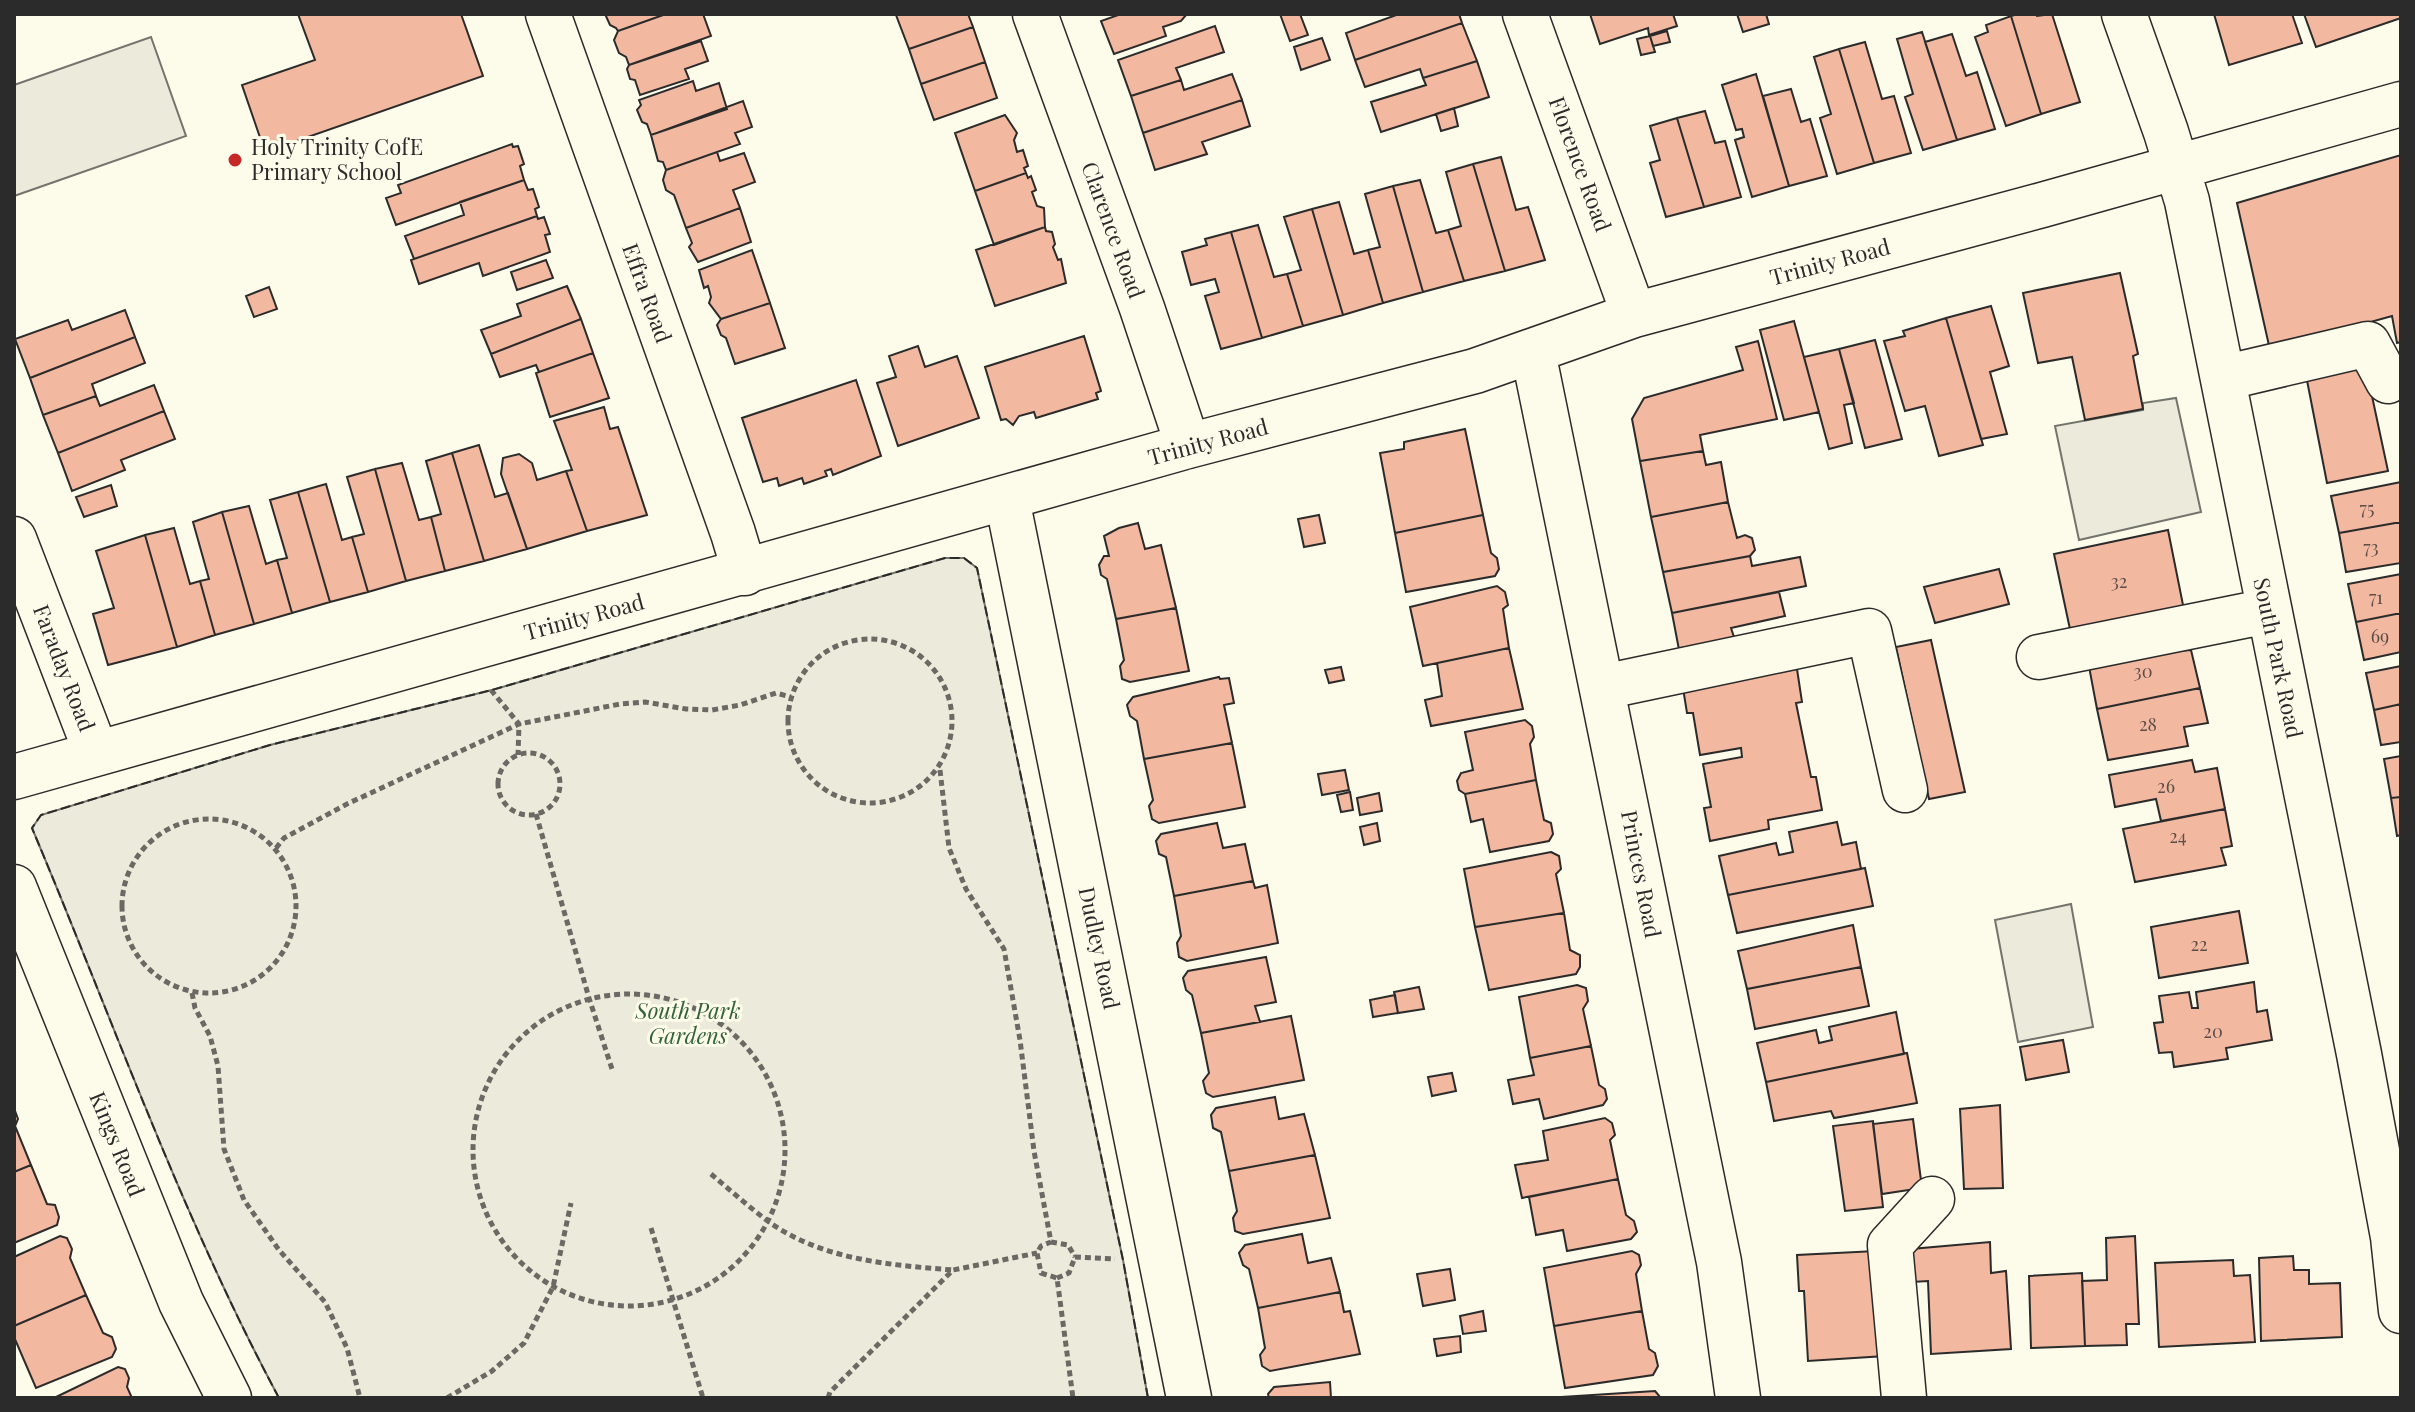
<svg xmlns="http://www.w3.org/2000/svg" width="2415" height="1412" font-family="'Playfair Display',serif">
  <rect width="100%" height="100%" fill="#fdfbea"/>
  <!-- green -->
  <path fill="#ecebdb" stroke="#74746e" stroke-width="2" d="M151,37L186,136L14,196V85Z
    M945,558H964L977,568L1123,1260L1148,1398H279C183,1219 115,1026 37,840L32,828L41,815L270,745L492,690Z"/>
  <!-- parking -->
  <path fill="#eceadb" stroke="#74746e" stroke-width="2" d="M2176,398L2201,512L2079,540L2055,426L2143,410V403Z
    M2071,904L2093,1027L2018,1042L1995,920Z"/>
  <!-- building -->
  <path fill="#f2b8a0" stroke="#2b2b2b" stroke-width="2" d="M298,14H461L483,76L265,152L242,85L315,60Z
    M605,14H666L618,31L616,28L610,25Z
    M666,14H703L711,36L629,65L626,57L619,53L614,40L618,31Z
    M968,14L973,27L909,49L896,15Z
    M1121,14H1187L1181,21L1163,27L1166,36L1114,54L1101,21Z
    M1280,14H1300L1308,35L1290,41Z
    M1399,14H1459L1462,23L1355,60L1346,33Z
    M1590,14H1673L1677,26L1649,35L1648,28L1600,44Z
    M1737,14H1766L1769,24L1743,32Z
    M2018,14H2036L2037,16L2052,14L2080,102L2041,114L2011,16Z
    M2214,14H2292L2302,43L2229,65Z
    M2304,14H2401V18L2316,47Z
    M2011,16L2041,114L2006,126L1975,37L1988,32L1986,25Z
    M1462,23L1477,61L1423,78L1420,69L1365,87L1355,60Z
    M1215,26L1224,52L1176,68L1181,80L1131,96L1118,60Z
    M973,27L985,62L921,84L909,49Z
    M1667,31L1670,42L1653,46L1650,36Z
    M1922,32L1957,140L1923,150L1905,97L1913,94L1897,39Z
    M1952,34L1966,76L1977,72L1995,129L1957,140L1925,42Z
    M1650,36L1655,52L1641,55L1637,39Z
    M1322,38L1330,60L1301,70L1294,47Z
    M701,41L708,61L685,69L689,79L640,95L635,80L630,79L627,69L629,65Z
    M1865,42L1882,99L1894,96L1911,153L1874,163L1839,49Z
    M1839,49L1874,163L1837,174L1820,118L1831,114L1814,57Z
    M1477,61L1489,97L1381,132L1371,102L1426,85L1423,78Z
    M985,62L997,98L934,120L921,84Z
    M1232,74L1242,100L1143,133L1131,96L1181,80L1184,90Z
    M1756,74L1789,186L1752,197L1735,140L1744,137L1742,129L1736,130L1722,85Z
    M693,81L696,91L719,83L727,109L651,135L647,124L642,122L637,110L641,105L639,100Z
    M1791,89L1801,122L1810,119L1827,176L1789,186L1763,96Z
    M1242,100L1250,126L1202,142L1207,154L1155,170L1143,133Z
    M743,101L752,127L735,133L740,144L666,170L663,162L658,161L651,135Z
    M1454,108L1458,126L1441,131L1436,114Z
    M1705,111L1715,143L1725,141L1741,197L1704,207L1677,118Z
    M1005,115L1017,133L1014,140L1017,152L1023,150L1028,166L1024,168L1026,173L975,191L955,133Z
    M1677,118L1704,207L1666,217L1650,163L1660,160L1650,126Z
    M512,144L513,147L518,146L524,164L520,166L524,180L396,225L386,198L401,193L398,185Z
    M717,152L720,161L744,153L755,182L733,190L740,208L686,228L674,195L666,190L663,180L666,170Z
    M2401,155V342L2397,343L2392,316L2270,350L2237,203Z
    M1501,157L1516,210L1528,207L1545,260L1505,271L1473,164Z
    M1473,164L1505,271L1464,281L1448,230L1461,226L1446,172Z
    M1026,173L1028,178L1031,176L1036,190L1032,192L1037,206L1044,208L1045,227L994,245L975,191Z
    M524,180L528,190L533,189L539,207L535,209L537,216L414,259L405,236L464,215L460,202Z
    M1420,180L1436,233L1448,230L1464,281L1423,292L1393,186Z
    M1393,186L1423,292L1383,303L1368,250L1380,247L1365,194Z
    M1339,202L1354,254L1368,250L1383,303L1343,315L1312,209Z
    M740,208L751,242L698,262L689,247L692,243L686,228Z
    M1312,209L1343,315L1303,326L1287,274L1301,270L1284,217Z
    M537,216L538,219L544,217L550,234L545,235L550,252L483,276L479,263L419,284L411,260Z
    M1258,225L1274,277L1287,274L1303,326L1262,338L1231,232Z
    M1045,227L1046,231L1052,232L1055,244L1053,247L1058,260L1061,259L1066,283L995,306L976,250Z
    M1231,232L1262,338L1221,349L1205,296L1219,292L1215,279L1191,285L1182,252L1207,245L1205,239Z
    M752,250L770,303L721,319L709,303L711,297L708,286L704,288L699,270Z
    M546,260L553,278L517,290L511,272Z
    M2120,273L2138,354L2133,356L2143,409L2085,420L2072,357L2038,363L2023,293Z
    M567,286L581,319L491,354L481,330L521,316L517,304Z
    M269,287L277,309L254,317L246,296Z
    M770,303L785,348L735,364L726,338L721,335L717,325L721,319Z
    M1991,306L2009,366L1990,372L2007,434L1981,439L1946,318Z
    M125,310L135,337L30,378L15,339L68,320L72,330Z
    M1946,318L1983,445L1939,456L1925,406L1905,411L1884,341L1905,336L1903,331Z
    M581,319L593,353L539,372L536,365L500,377L491,354Z
    M1794,321L1819,412L1784,420L1760,330Z
    M1084,336L1101,391L1096,393L1098,399L1036,418L1034,412L1019,416L1013,425L1006,419L1001,420L985,367Z
    M135,337L145,363L92,384L96,396L43,415L30,378Z
    M1875,340L1902,439L1865,448L1839,349Z
    M1758,341L1777,419L1700,435L1703,451L1640,461L1632,419L1644,398L1743,370L1736,347Z
    M918,346L925,367L957,356L979,418L898,446L877,383L896,377L889,356Z
    M1839,349L1854,403L1844,405L1852,443L1829,449L1804,357Z
    M593,353L609,398L550,417L536,373Z
    M2363,354L2388,471L2327,483L2304,365Z
    M856,380L881,456L833,475L831,469L825,471L827,476L804,484L802,478L779,486L777,478L763,482L742,418Z
    M154,385L164,411L58,453L43,415L96,396L100,406Z
    M604,407L610,429L618,427L647,515L587,531L566,471L572,470L554,421Z
    M164,411L175,439L121,460L125,470L72,491L58,453Z
    M1465,429L1483,515L1395,533L1380,453L1404,449V442Z
    M479,445L495,497L508,493L527,549L484,561L452,453Z
    M1703,451L1706,465L1721,462L1728,502L1651,517L1640,461Z
    M452,453L484,561L445,571L431,517L441,514L426,461Z
    M519,454L532,463L537,480L566,471L587,531L527,549L501,474L503,458Z
    M402,463L419,520L431,517L445,571L406,581L375,469Z
    M375,469L406,581L368,592L352,537L364,534L347,477Z
    M2401,482V522L2339,533L2331,496Z
    M326,484L342,540L352,537L368,592L330,602L298,492Z
    M111,485L117,506L84,517L76,497Z
    M298,492L330,602L292,613L277,560L287,558L270,500Z
    M1728,502L1737,538L1745,535L1752,538L1755,550L1750,556L1663,572L1651,517Z
    M249,506L266,564L277,560L292,613L254,624L222,512Z
    M222,512L254,624L215,635L200,581L209,579L193,522Z
    M1319,515L1325,543L1304,547L1298,519Z
    M1483,515L1491,553L1497,558L1499,569L1495,576L1406,592L1395,533Z
    M2401,522V563L2346,572L2339,533Z
    M1138,523L1145,549L1161,545L1176,608L1116,619L1107,579L1101,575L1099,565L1104,556H1109L1104,536L1119,528Z
    M174,528L190,584L200,581L215,635L177,647L145,535Z
    M2168,530L2184,610L2071,634L2054,554Z
    M145,535L177,647L108,665L93,614L114,608L96,551Z
    M1750,556L1752,566L1800,557L1806,586L1672,613L1663,572Z
    M1999,569L2009,604L1935,623L1924,587Z
    M2401,574V613L2356,622L2348,584Z
    M1497,586L1505,592L1508,605L1503,609L1509,648L1423,666L1410,607Z
    M1779,592L1785,616L1731,628L1736,643L1680,655L1672,613Z
    M1176,608L1189,671L1130,682L1122,679L1120,666L1124,660L1116,619Z
    M2401,613V652L2364,660L2356,622Z
    M1931,640L1965,792L1929,799L1896,647Z
    M1509,648L1523,709L1431,726L1425,700L1442,696L1437,663Z
    M2191,650L2200,688L2097,709L2087,656Z
    M2401,666V704L2374,710L2366,673Z
    M1341,667L1344,680L1329,683L1325,670Z
    M1797,669L1802,702L1796,703L1811,777H1816L1822,810L1768,820L1769,829L1710,841L1704,808L1711,807L1703,764L1742,757L1741,748L1700,755L1693,713H1687L1682,682L1742,679Z
    M1219,677L1220,679L1229,678L1234,703L1224,705L1232,743L1144,759L1137,721L1130,716L1127,705L1133,697Z
    M2200,688L2208,723L2184,727L2188,746L2108,760L2097,709Z
    M2401,704V742L2381,745L2374,710Z
    M1525,720L1532,726L1534,737L1530,744L1536,780L1465,794L1459,790L1457,781L1461,773L1473,770L1465,732Z
    M1232,743L1245,807L1159,823L1152,819L1149,806L1153,800L1144,759Z
    M2401,756V797L2391,798L2384,759Z
    M2192,760L2195,772L2217,768L2225,809L2161,821L2156,799L2115,807L2109,775Z
    M1345,770L1349,790L1322,795L1318,774Z
    M1536,780L1544,820L1551,823L1553,834L1549,841L1490,852L1483,819L1471,822L1465,794Z
    M1350,792L1353,810L1341,812L1337,795Z
    M1379,793L1382,811L1360,815L1357,798Z
    M2401,797V835L2397,836L2391,798Z
    M2225,809L2232,846L2221,848L2226,865L2135,882L2123,829Z
    M1837,822L1842,845L1856,842L1861,869L1728,895L1719,856L1776,843L1779,855L1793,852L1789,832Z
    M1217,823L1223,848L1245,844L1253,881L1174,896L1166,857L1159,854L1156,841L1161,834Z
    M1377,823L1380,841L1364,845L1360,827Z
    M1551,852L1559,856L1561,869L1556,874L1564,913L1475,927L1464,869Z
    M1865,868L1873,906L1737,933L1728,895Z
    M1253,881L1255,888L1267,885L1278,943L1187,961L1179,957L1177,943L1181,936L1174,896Z
    M2239,911L2248,963L2159,978L2151,927Z
    M1564,913L1570,950L1580,955V967L1576,974L1489,990L1475,927Z
    M1853,925L1861,967L1747,989L1738,951Z
    M1266,957L1276,1002L1255,1006L1260,1022L1201,1033L1192,995L1186,990L1183,978L1188,971Z
    M1861,967L1869,1006L1755,1029L1747,989Z
    M2254,982L2257,1012L2267,1010L2272,1040L2226,1048L2228,1059L2174,1067L2172,1052L2159,1053L2154,1023L2163,1022L2159,996L2189,992L2192,1008H2198L2196,992Z
    M1577,985L1586,988L1588,1001L1583,1009L1591,1046L1530,1058L1519,997Z
    M1419,987L1424,1009L1398,1013L1394,992Z
    M1395,995L1398,1013L1373,1017L1370,1000Z
    M1896,1012L1904,1054L1766,1082L1757,1043L1816,1030L1819,1043L1832,1040L1829,1027Z
    M1291,1016L1304,1080L1213,1097L1206,1093L1203,1081L1209,1073L1201,1033Z
    M2063,1040L2069,1072L2026,1080L2020,1047Z
    M1591,1046L1599,1085L1605,1089L1607,1099L1603,1105L1544,1119L1539,1099L1513,1104L1508,1080L1534,1075L1530,1058Z
    M1907,1053L1917,1103L1834,1118L1831,1111L1774,1121L1766,1082Z
    M1452,1073L1456,1091L1432,1096L1428,1077Z
    M1275,1097L1279,1119L1304,1114L1315,1155L1229,1171L1221,1132L1213,1128L1211,1115L1216,1108Z
    M2000,1105L2003,1188L1964,1189L1960,1109Z
    M14,1108L18,1119L15,1126L31,1165L14,1172Z
    M1605,1118L1612,1123L1615,1135L1610,1140L1618,1179L1522,1198L1515,1165L1548,1160L1543,1131Z
    M1913,1119L1922,1188L1882,1194L1873,1124Z
    M1873,1121L1883,1207L1845,1211L1833,1126Z
    M1315,1155L1330,1218L1243,1234L1235,1231L1233,1218L1237,1211L1229,1171Z
    M31,1165L47,1204L55,1205L59,1217L57,1225L14,1243V1172Z
    M1618,1179L1626,1215L1634,1221L1637,1232L1631,1239L1567,1251L1563,1230L1536,1235L1529,1197Z
    M1302,1234L1308,1263L1331,1258L1340,1292L1258,1308L1249,1269L1243,1265L1239,1253L1245,1245Z
    M60,1236L67,1238L72,1249L70,1258L86,1295L14,1326V1257Z
    M2135,1236L2139,1324H2126L2127,1345L2085,1346L2082,1281L2107,1280L2106,1238Z
    M1990,1242L1991,1273L2006,1271L2011,1349L1931,1354L1928,1281L1912,1282L1911,1249Z
    M1632,1251L1639,1255L1641,1265L1636,1274L1642,1311L1554,1326L1544,1268Z
    M1876,1251L1885,1356L1808,1361L1804,1291H1799L1797,1255Z
    M2293,1256L2294,1270H2309V1284L2340,1283L2342,1337L2261,1341L2259,1258Z
    M2233,1260L2234,1276L2250,1275L2255,1342L2159,1347L2155,1263Z
    M1450,1269L1455,1300L1423,1306L1417,1274Z
    M2082,1273L2085,1346L2031,1348L2029,1276Z
    M1340,1292L1344,1312L1350,1311L1360,1354L1270,1371L1262,1366L1260,1355L1265,1348L1258,1308Z
    M86,1295L103,1333L112,1337L116,1349L112,1357L36,1388L14,1337V1326Z
    M1483,1311L1486,1331L1463,1334L1460,1316Z
    M1642,1311L1649,1349L1655,1353L1658,1366L1653,1375L1565,1388L1554,1326Z
    M1460,1336L1461,1352L1437,1356L1434,1339Z
    M118,1367L125,1369L129,1378L127,1387L132,1398H54Z
    M1330,1382L1331,1398H1269L1268,1394L1274,1387Z
    M1655,1391L1661,1398H1562V1397Z"/>
  <g fill="none" stroke-linecap="round" stroke-linejoin="round">
    <!-- minor casing -->
    <g stroke="#2b2b2b" stroke-width="47">
      <path id="minor" d="M548,14L733,533L745,573
        M1035,14L1142,308L1188,446
        M1525,14L1634,315
        M2124,14L2166,132L2187,201L2359,1054L2393,1237L2401,1311
        M1533,352L1719,1262L1738,1398
        M2223,378L2368,344L2388,381
        M1007,499L1189,1398
        M14,539L96,752
        M2039,657L2268,611
        M1603,687L1869,631L1905,790
        M14,777L1188,446L1475,371L1634,315L2042,205L2401,104
        M14,887L181,1302L229,1398
        M1904,1398L1890,1245L1932,1199"/>
    </g>
    <!-- path -->
    <path stroke="#6a6964" stroke-width="5" stroke-dasharray="6 4" stroke-linecap="butt" d="M788 721a82 82 0 1 1 164 0a82 82 0 1 1-164 0Z
      M491,690L519,724L518,755
      M498 784a31 31 0 1 1 62 0a31 31 0 1 1-62 0Z
      M940,770L949,848L966,889L1004,949L1020,1040L1034,1151L1051,1242L1041,1246L1037,1253L1041,1273L1057,1278L1073,1398
      M536,814L589,998L612,1069
      M122 906a87 87 0 1 1 174 0a87 87 0 1 1-174 0Z
      M276,848L284,838L347,804L519,724L620,704L645,702L686,709L712,710L740,705L776,693L791,697
      M192,993L195,1008L210,1036L218,1066L224,1149L244,1200L279,1250L325,1302L347,1348L360,1398
      M473 1150a156 156 0 1 1 312 0a156 156 0 1 1-312 0Z
      M711,1174C730,1190 749,1207 769,1222C823,1260 889,1265 953,1270
      M651,1228L703,1398
      M1051,1242L1068,1245L1075,1257
      M1057,1278L1069,1273L1075,1257L1115,1259
      M447,1398L492,1371L524,1343L553,1287L571,1203
      M828,1398L830,1392L953,1270L1037,1253"/>
    <!-- minor -->
    <use href="#minor" stroke="#fdfbea" stroke-width="44"/>
    <!-- fence -->
    <path stroke="#2b2b2b" stroke-width="2" stroke-dasharray="10 4" stroke-linecap="butt" d="M279,1398C183,1219 115,1026 37,840L32,828L41,815L270,745L492,690L945,558H964L977,568L1123,1260L1148,1398"/>
  </g>
  <!-- markers -->
  <circle fill="#c62828" stroke="#fdfbea" stroke-width="3" cx="235" cy="160" r="8"/>
  <g text-anchor="middle" stroke-width="6" stroke-linejoin="round" paint-order="stroke">
    <!-- number labels -->
    <g font-size="18" fill="#5d4e48">
      <text x="2367" y="515">75</text>
      <text x="2371" y="554">73</text>
      <text x="2119" y="588">32</text>
      <text x="2376" y="604">71</text>
      <text x="2380" y="643">69</text>
      <text x="2143" y="678">30</text>
      <text x="2148" y="731">28</text>
      <text x="2166" y="793">26</text>
      <text x="2178" y="843">24</text>
      <text x="2199" y="951">22</text>
      <text x="2213" y="1038">20</text>
    </g>
    <!-- poi labels -->
    <g font-size="22" fill="#2b2b2b" stroke="#fdfbea" text-anchor="start">
      <text x="251" y="155">Holy Trinity CofE<tspan x="251" dy="25">Primary School</tspan></text>
    </g>
    <!-- street labels -->
    <g font-size="22" fill="#2b2b2b" stroke="#fdfbea">
      <text transform="translate(1580 164) rotate(70)" y="8">Florence Road</text>
      <text transform="translate(1113 230) rotate(70)" y="8">Clarence Road</text>
      <text transform="translate(1830 262) rotate(-15)" y="8">Trinity Road</text>
      <text transform="translate(647 293) rotate(70)" y="8">Effra Road</text>
      <text transform="translate(1208 442) rotate(-15)" y="8">Trinity Road</text>
      <text transform="translate(584 617) rotate(-15)" y="8">Trinity Road</text>
      <text transform="translate(2278 658) rotate(78)" y="8">South Park Road</text>
      <text transform="translate(64 668) rotate(69)" y="8">Faraday Road</text>
      <text transform="translate(1641 874) rotate(79)" y="8">Princes Road</text>
      <text transform="translate(1099 948) rotate(78)" y="8">Dudley Road</text>
      <text transform="translate(117 1144) rotate(68)" y="8">Kings Road</text>
    </g>
    <!-- park labels -->
    <g font-size="22" font-style="italic" fill="#34623c" stroke="#fdfbea">
      <text x="688" y="1019">South Park<tspan x="688" dy="25">Gardens</tspan></text>
    </g>
  </g>
  <!-- border -->
  <rect width="2415" height="1412" fill="none" stroke="#2b2b2b" stroke-width="32"/>
</svg>
